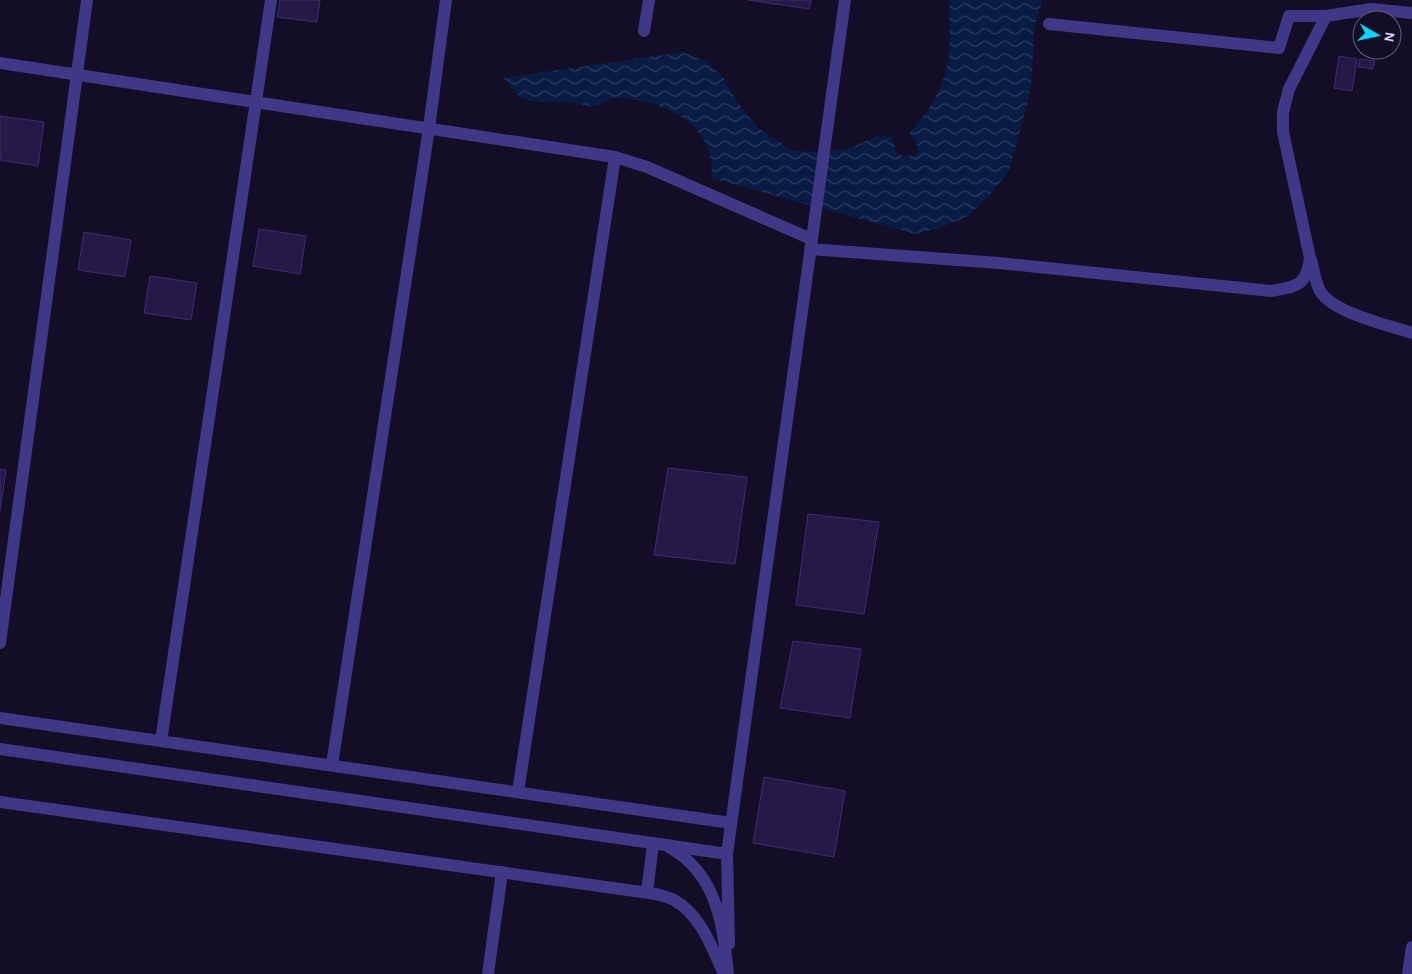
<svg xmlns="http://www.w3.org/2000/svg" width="1412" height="974" font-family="'Alegreya Sans',sans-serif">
  <defs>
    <pattern id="water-waves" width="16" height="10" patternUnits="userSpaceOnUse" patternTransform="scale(1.25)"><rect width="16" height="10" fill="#081b44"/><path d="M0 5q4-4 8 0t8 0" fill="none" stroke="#2b3b60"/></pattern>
  </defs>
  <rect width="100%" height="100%" fill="#130e26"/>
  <!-- water -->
  <path fill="url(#water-waves)" d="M950,0H1042L1034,28L1032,78L1027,106L1009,170L989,196L968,216L940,228L915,234L711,178C719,125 661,99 616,98C608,98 602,105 594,106C586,107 576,102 568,102C555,101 532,104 522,98C515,93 509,84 503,78L683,52L707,62L723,77L737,102L758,128L794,151L823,152L851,148L876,136L892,137L897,155L916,156L918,147L909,134C929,112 945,86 949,55C951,37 948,18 950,0Z"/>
  <!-- building -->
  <path fill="#251947" stroke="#3e2b74" d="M280,0H320L317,22L277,17Z
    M748,0H811L809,9Z
    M1339,56L1357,59L1352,91L1334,88Z
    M1360,59L1375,61L1373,69L1358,67Z
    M0,116L44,122L38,166L0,160Z
    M259,229L306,236L300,274L253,266Z
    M84,232L131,240L125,277L78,270Z
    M150,276L197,283L191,320L144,313Z
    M668,468L747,477L735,564L654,555Z
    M0,469L6,470L0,511Z
    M808,514L879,522L864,614L796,605Z
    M793,641L861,649L850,718L780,708Z
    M764,777L845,791L834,857L753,843Z"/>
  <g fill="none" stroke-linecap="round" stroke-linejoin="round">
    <!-- minor -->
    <path stroke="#3f3886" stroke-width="12" d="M1049,24L1279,48L1289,16H1326L1371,9L1412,13
      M644,31L649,0
      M0,63L615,157L647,167L811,239
      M810,249L999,263L1271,291C1297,286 1306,287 1310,258L1283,132V112L1289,89L1326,16
      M1311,260C1314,270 1315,282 1320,291C1333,313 1388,325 1412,333
      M0,643L87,0
      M0,718L731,823
      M161,741L271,0
      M332,765L429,128L446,0
      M518,792L615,157
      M666,845L727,854
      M729,944L727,854L845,0
      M488,974L502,872
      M1408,974L1412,947"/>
    <!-- tertiary -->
    <path stroke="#3f3886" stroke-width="12" d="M0,749L666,845C672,849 679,853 685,858C719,887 724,932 728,974
      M0,802L656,894C662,896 669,897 674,900C701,915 712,948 724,974
      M647,892L653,844"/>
  </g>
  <!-- north arrow -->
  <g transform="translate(1377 35) rotate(99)"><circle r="24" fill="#130e26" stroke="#635d7d"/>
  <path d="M0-4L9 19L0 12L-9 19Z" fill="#00d5fe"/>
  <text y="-8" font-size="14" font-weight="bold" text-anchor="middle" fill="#dad3ff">N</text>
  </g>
</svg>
